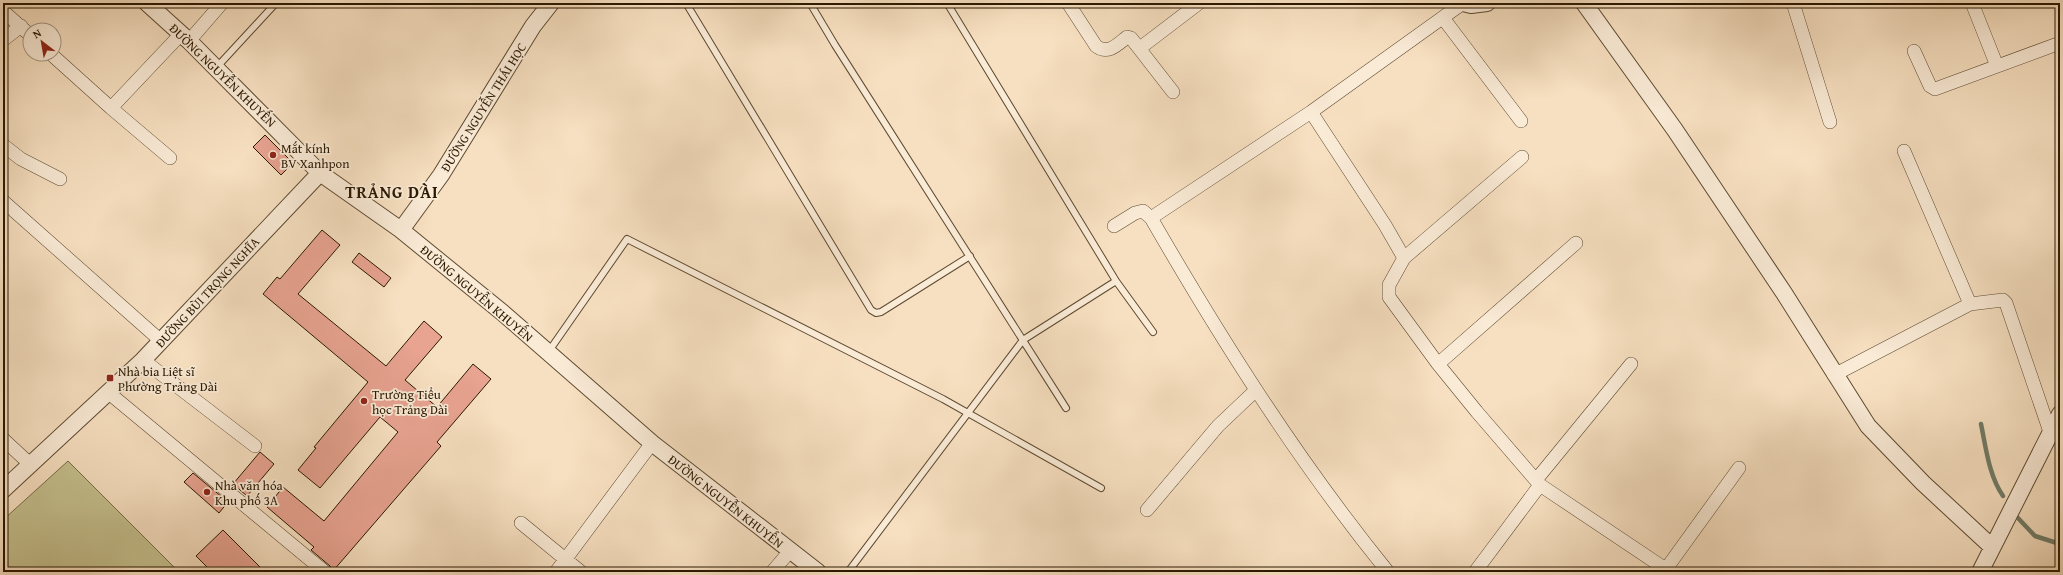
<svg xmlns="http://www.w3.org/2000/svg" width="2063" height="575" font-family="'Gentium Book Plus',serif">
  <rect width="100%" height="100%" fill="#f7e0c1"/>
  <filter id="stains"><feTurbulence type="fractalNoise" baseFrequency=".005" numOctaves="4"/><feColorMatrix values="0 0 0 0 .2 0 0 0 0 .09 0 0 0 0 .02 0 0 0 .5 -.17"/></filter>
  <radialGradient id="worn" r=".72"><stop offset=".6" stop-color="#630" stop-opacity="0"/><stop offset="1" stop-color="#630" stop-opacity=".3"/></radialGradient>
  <!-- green -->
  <path fill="#c4c08e" stroke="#776c47" d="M68,461L179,572H3V520Z"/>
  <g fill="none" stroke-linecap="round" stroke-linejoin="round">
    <!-- stream -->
    <path stroke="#707c68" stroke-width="4.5" d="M1981,424C1986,448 1989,476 2003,496
      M2018,518L2035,536L2060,544"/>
  </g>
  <!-- building -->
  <path fill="#e8a391" stroke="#2a1800" d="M265,135L293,163L281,175L253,147Z
    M322,230L340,245L298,294L386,366L424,321L442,337L405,380L437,407L473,364L491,379L437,442L441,446L333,571L330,566L311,550L314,547L267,507L283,487L324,521L398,432L380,417L320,488L298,470L316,448L314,447L368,382L263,294L277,277L280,279Z
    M359,253L391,278L384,287L352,262Z
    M260,452L274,464L247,496L233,484Z
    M193,473L228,502L219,513L184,482Z
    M223,530L265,572H212L196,556Z"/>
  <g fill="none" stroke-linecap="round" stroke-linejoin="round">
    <!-- service casing -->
    <g stroke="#5d4a30" stroke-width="8">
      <path id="service" d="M686,3L871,310L876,313L881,312L970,256
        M810,3L835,45L1066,408
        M216,68L276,3
        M1116,281L1153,332
        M549,351L627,239L943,399L1101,488
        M848,572L1023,340L1116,281L947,3"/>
    </g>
    <!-- minor casing -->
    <g stroke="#5d4a30" stroke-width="14">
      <path id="minor" d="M1068,3L1096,46C1108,55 1117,45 1127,37L1131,38L1173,92
        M1793,3L1830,122
        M1972,3L1997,66
        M3,11L30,35
        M1443,18L1521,121
        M3,40L21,26
        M189,41L222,3
        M1140,48L1199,3
        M1914,51L1930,86L1935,89L2060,43
        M51,54L111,108
        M1311,112L1385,225L1404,258L1389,285V297L1438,364L1477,412L1540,485L1670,572
        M3,145L21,159L60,179
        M170,158L111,108L181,34
        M3,201L161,341
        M1151,218L1311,112L1463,3
        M1114,226L1135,213L1143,211L1151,218C1222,341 1298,461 1388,572
        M1404,258L1522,157
        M1970,304L2003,300L2006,303L2050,432
        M143,360L255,446
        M1438,364L1576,243
        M1834,375L1970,304L1904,151
        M109,393L325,572
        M3,439L31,465
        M1536,480L1631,364
        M1147,510L1218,426L1256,390
        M521,523L581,572
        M1666,569L1739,468
        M556,572L652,443
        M772,572L790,551
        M1475,572L1540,485"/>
    </g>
    <!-- tertiary casing -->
    <g stroke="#5d4a30" stroke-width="18">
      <path id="tertiary" d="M147,3L189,41L320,173L401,230L503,313L652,443L818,572
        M1463,3L1471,5L1487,3
        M1584,3L1675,130L1784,293L1868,426L1923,483L1992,547
        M401,230L441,175L533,26L551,3
        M3,490L143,360L320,173
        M1980,572L2060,414"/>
    </g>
    <!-- service -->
    <use href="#service" stroke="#faebd7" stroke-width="6"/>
    <!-- minor -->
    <use href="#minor" stroke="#faebd7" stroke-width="13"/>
    <!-- tertiary -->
    <use href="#tertiary" stroke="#faebd7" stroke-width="16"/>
  </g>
  <!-- markers -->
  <g fill="#8f2418" stroke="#faebd7" stroke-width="1.5">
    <circle cx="273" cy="155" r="4"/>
    <rect x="106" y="374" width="8" height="8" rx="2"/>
    <circle cx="364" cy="401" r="4"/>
    <circle cx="207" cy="492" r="4"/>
  </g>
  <g text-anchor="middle" stroke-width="3.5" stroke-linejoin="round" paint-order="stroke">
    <!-- street labels -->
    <g font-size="13" fill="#2a1800" stroke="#faebd7">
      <text transform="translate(223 75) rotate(44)" y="5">ĐƯỜNG NGUYỄN KHUYẾN</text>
      <text transform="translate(483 107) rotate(-58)" y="5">ĐƯỜNG NGUYỄN THÁI HỌC</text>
      <text transform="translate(207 292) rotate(-47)" y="5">ĐƯỜNG BÙI TRỌNG NGHĨA</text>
      <text transform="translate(477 293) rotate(40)" y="5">ĐƯỜNG NGUYỄN KHUYẾN</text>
      <text transform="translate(726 501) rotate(38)" y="5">ĐƯỜNG NGUYỄN KHUYẾN</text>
    </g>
    <!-- poi labels -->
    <g font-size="13" fill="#2a1800" stroke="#faebd7" text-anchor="start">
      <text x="281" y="153">Mắt kính<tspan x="281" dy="15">BV Xanhpon</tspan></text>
      <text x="118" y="376">Nhà bia Liệt sĩ<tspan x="118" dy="15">Phường Trảng Dài</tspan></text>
      <text x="372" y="399">Trường Tiểu<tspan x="372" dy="15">học Trảng Dài</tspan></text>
      <text x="215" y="490">Nhà văn hóa<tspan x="215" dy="15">Khu phố 3A</tspan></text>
    </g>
    <!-- district labels -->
    <g font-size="17" font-weight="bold" letter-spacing="1" fill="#2a1800" stroke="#faebd7">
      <text x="392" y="198">TRẢNG DÀI</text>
    </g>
  </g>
  <!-- margin -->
  <rect width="2063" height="575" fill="none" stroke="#f7e0c1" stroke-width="16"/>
  <rect x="4" y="4" width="2055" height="567" fill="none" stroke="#2a1800" stroke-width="2"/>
  <rect x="8" y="8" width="2047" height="559" fill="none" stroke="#2a1800"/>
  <!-- north arrow -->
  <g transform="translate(42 42) rotate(329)"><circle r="19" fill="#faebd7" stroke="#a79781"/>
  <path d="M0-3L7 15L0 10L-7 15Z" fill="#8f2418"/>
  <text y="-6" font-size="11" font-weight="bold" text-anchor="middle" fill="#2a1800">N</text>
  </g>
  <rect width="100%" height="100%" filter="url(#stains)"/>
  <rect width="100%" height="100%" fill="url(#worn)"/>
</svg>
